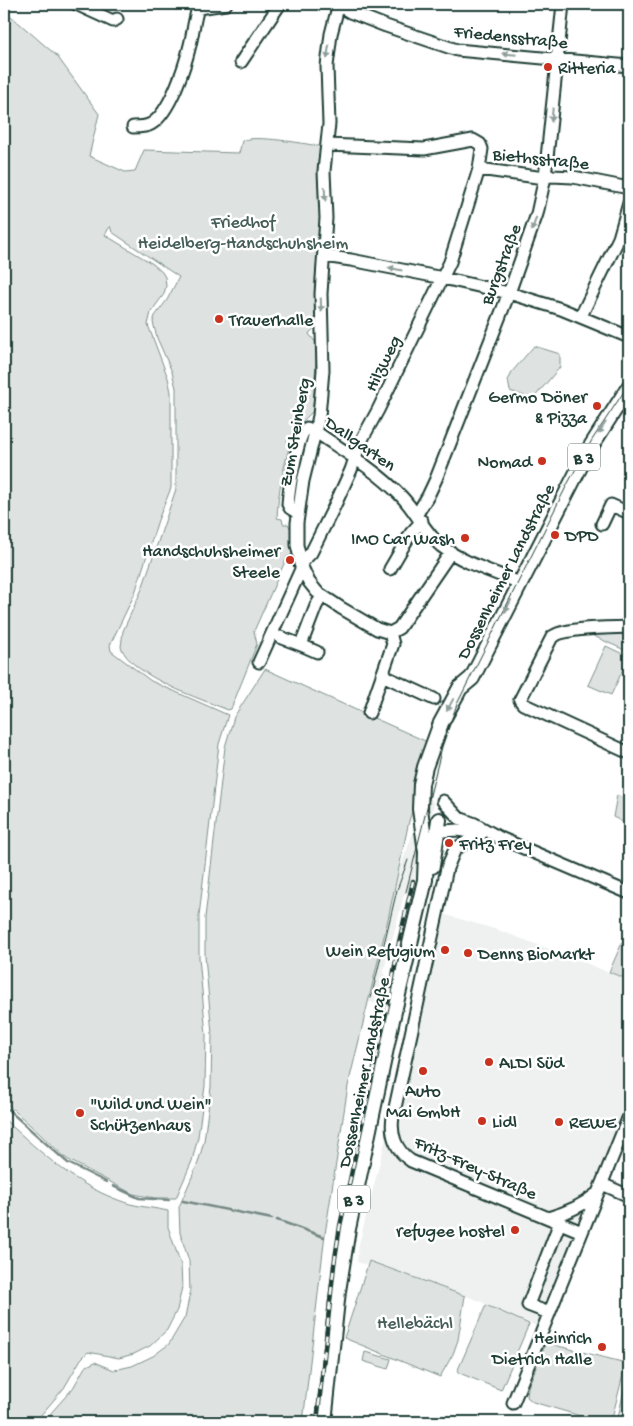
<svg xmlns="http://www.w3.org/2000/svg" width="633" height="1426" font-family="'Gochi Hand',sans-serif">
  <rect width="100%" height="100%" fill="#fff"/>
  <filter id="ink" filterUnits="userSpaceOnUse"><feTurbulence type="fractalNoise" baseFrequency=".02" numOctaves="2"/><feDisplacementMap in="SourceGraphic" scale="10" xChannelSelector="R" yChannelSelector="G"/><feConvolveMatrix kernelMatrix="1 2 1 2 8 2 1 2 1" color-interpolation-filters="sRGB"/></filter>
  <g filter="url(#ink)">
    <!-- built -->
    <path fill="#eef1f0" d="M428,793L434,804L415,880L404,895L383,974L386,975L381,1005L367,1001L400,868Z
      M443,914L498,930L581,961L629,981V1103L580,1220L539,1327L472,1298L369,1260L366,1265L357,1262L359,1244Z"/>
    <!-- green -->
    <path fill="#dee3e2" stroke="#7e908b" d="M4,10L57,56L99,114L89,156L125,172L135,171L144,150L239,153L242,141C252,134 309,144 323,147V205L316,291V325L309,334L317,344L313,411L293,431L291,439H288L287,443L290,444C283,469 278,493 277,518L282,519L283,524H288L292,531L293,554L287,557L254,631L257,644L231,709L228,710C201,699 131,676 121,647L123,631L142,589L176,489V388L172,372L157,338L153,322L155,316L167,300L179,277L112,232L110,226L105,235L153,264L162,272L165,277L166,286L164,294L151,312L148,325L168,378L171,392V488L158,520L135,593L110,645L111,651L151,681L228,715L219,744L199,916V957L206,1035L205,1086L198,1137L192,1161L176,1198H155L133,1194L67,1159L4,1101Z
      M534,346L560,354V367L533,399L510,391L508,380L511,375V373Z
      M589,634H629V652Z
      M606,646L629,657L611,695L588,685Z
      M265,669L434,745L409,821L388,919L348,1086L325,1234L303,1422H43L73,1388L85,1367L95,1362L114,1370L132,1366L153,1356L169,1344L185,1317L190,1293L189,1261L180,1233L179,1207L198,1163L204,1141L211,1087L212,1034L205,956V918L225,747L234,717Z
      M617,795L629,801V825L613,817Z
      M629,927V980L609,972Z
      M4,1119C43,1154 77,1188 130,1204C142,1207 155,1208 168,1211V1227L181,1265L182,1287L177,1310L167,1330L150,1346L134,1354L119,1358L88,1352L81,1359L64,1388L35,1422H4Z
      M369,1261L465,1296L458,1340L453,1354L440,1377L344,1338Z
      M486,1305L529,1324L501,1390L457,1372Z
      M546,1343L626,1363L611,1422H601L533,1402L527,1397L528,1387Z
      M365,1352L391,1359L388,1369L363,1361Z
      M629,1367V1422H617Z"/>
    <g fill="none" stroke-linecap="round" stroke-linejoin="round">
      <!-- stream -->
      <path stroke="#758883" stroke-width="2.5" d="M4,1106L68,1163L106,1182
        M113,1186L139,1198L169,1200
        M183,1201L272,1219
        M277,1220L324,1237"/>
      <!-- minor casing -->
      <g stroke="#1f3d34" stroke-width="15">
        <path id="minor" d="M76,4L113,21L117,19
          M337,4V11L331,34L327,66L329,124L324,171L326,218L321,294L323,370L319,416L303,481L297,523V545L302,567L309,582L317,592L341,608L377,629L390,633
          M337,4L350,12L386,26L457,50L629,66
          M241,62L280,4
          M133,127C139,127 146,127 151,124C170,113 185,66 190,45C193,33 194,20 198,8L226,4
          M479,169L537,177L552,176L573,177L629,188
          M324,256L351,260L438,277L509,293L561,309L629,337
          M581,316L619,238L629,203
          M627,405L629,407
          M298,513L290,508L288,504C289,490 297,435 307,428L316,432C345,452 376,470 401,496C416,511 425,533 441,546C463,563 494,572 520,583
          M417,514L428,496L436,479L509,293L537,214L545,177L563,4
          M602,524L611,505L629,513
          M300,564L311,553L334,507L351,470L360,443L378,410L450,262L479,169L482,149L480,144L473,140L424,149L327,145
          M390,569L411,533L422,521
          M629,627C612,628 564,627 552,637L520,700L523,704L629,753
          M390,633L399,628L451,552
          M280,637L301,645L316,606L322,596
          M301,645L317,652
          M259,662L302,567
          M382,675L434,699
          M369,713L393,644L390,633
          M443,801L459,818L475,824L500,838L629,893
          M438,829L443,831L458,830L481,834
          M480,834L455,849L447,868L393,1117C390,1134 396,1151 411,1161L582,1232
          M602,1184L629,1196
          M548,1218C566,1213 581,1207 595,1195
          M549,1313L528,1305L560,1222
          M513,1403L629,1116"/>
      </g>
      <!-- major casing -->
      <g stroke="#1f3d34" stroke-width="18">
        <path id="major" d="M432,866L439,820
          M324,1422L338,1291L348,1229L392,1020L425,880L426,852L420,809L421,784L425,767L441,723L460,688L472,678L588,451L629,387"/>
      </g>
      <!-- minor -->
      <use href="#minor" stroke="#fff" stroke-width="11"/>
      <!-- major -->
      <use href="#major" stroke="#fff" stroke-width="14"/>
      <!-- tram -->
      <path stroke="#1f3d34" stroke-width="1" d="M406,892L442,747L457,704L568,483L592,440L629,384
        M371,998L397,890L408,860"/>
      <!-- rail casing -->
      <g stroke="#1f3d34" stroke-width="4.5">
        <path id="rail" d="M317,1422L334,1265L340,1226L390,995L399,942L413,881"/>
      </g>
      <!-- rail -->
      <use href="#rail" stroke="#fff" stroke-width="2.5" stroke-dasharray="8" stroke-linecap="butt"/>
    </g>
    <!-- one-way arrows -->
    <defs><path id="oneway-solid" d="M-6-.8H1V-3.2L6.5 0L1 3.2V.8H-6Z" transform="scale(1.25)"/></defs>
    <g fill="#8f9e9a">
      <use href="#oneway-solid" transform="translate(328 52) rotate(98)"/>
      <use href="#oneway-solid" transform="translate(509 54) rotate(-175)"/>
      <use href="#oneway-solid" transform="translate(552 115) rotate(96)"/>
      <use href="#oneway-solid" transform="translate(325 194) rotate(87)"/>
      <use href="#oneway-solid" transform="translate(534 224) rotate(108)"/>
      <use href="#oneway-solid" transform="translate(395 269) rotate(-169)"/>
      <use href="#oneway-solid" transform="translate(321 305) rotate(88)"/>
      <use href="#oneway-solid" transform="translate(602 428) rotate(123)"/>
      <use href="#oneway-solid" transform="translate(508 606) rotate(117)"/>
      <use href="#oneway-solid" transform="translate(450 705) rotate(118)"/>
    </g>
  </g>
  <!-- markers -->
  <g fill="#c8321e" stroke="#fff" stroke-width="2">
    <circle cx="548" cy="67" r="5"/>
    <circle cx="219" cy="319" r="5"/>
    <circle cx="597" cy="406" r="5"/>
    <circle cx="542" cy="461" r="5"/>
    <circle cx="555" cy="535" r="5"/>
    <circle cx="465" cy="538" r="5"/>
    <circle cx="290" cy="560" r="5"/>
    <circle cx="449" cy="843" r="5"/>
    <circle cx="445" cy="950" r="5"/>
    <circle cx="468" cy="953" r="5"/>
    <circle cx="489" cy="1062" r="5"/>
    <circle cx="423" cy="1071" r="5"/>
    <circle cx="80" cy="1113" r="5"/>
    <circle cx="482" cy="1121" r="5"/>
    <circle cx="559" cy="1122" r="5"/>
    <circle cx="515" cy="1230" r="5"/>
    <circle cx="602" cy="1347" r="5"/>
  </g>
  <g text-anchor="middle" stroke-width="5" stroke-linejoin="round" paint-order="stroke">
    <!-- shield labels -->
    <g fill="#fff" stroke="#627771" stroke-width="1">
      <rect x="568" y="443.5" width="32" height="27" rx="4"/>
      <rect x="338" y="1185.5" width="32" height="27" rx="4"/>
    </g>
    <g font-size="16" font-weight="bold" fill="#1f3d34">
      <text x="584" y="463">B 3</text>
      <text x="354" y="1205">B 3</text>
    </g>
    <!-- street labels -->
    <g font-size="18" fill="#1f3d34" stroke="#fff">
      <text transform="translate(511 36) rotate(6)" y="6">Friedensstraße</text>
      <text transform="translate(541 158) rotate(6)" y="6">Biethsstraße</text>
      <text transform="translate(500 264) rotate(-69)" y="6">Burgstraße</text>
      <text transform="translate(382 363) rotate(-64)" y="6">Hilzweg</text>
      <text transform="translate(294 432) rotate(-80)" y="6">Zum Steinberg</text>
      <text transform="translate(361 443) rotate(35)" y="6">Dallgarten</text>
      <text transform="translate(505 571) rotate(-63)" y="6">Dossenheimer Landstraße</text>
      <text transform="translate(363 1072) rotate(-78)" y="6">Dossenheimer Landstraße</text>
      <text transform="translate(476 1167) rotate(24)" y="6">Fritz-Frey-Straße</text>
    </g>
    <!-- poi labels -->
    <g font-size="18" fill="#1f3d34" stroke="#fff" text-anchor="start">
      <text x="558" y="73">Ritteria</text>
      <text x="229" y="325">Trauerhalle</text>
      <text x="587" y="402" text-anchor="end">Germo Döner<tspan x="587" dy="21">&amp; Pizza</tspan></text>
      <text x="532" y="467" text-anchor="end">Nomad</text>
      <text x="565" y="541">DPD</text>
      <text x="455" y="544" text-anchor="end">IMO Car Wash</text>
      <text x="280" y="556" text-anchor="end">Handschuhsheimer<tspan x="280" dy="21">Steele</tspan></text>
      <text x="459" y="849">Fritz Frey</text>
      <text x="435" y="956" text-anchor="end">Wein Refugium</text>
      <text x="478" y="959">Denns BioMarkt</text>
      <text x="499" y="1068">ALDI Süd</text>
      <text x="423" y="1096" text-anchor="middle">Auto<tspan x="423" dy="21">Mai GmbH</tspan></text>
      <text x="90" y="1109">"Wild und Wein"<tspan x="90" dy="21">Schützenhaus</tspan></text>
      <text x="492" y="1127">Lidl</text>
      <text x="569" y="1128">REWE</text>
      <text x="505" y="1236" text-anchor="end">refugee hostel</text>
      <text x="592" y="1343" text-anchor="end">Heinrich<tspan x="592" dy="21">Dietrich Halle</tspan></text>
    </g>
    <!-- park labels -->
    <g font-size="18" fill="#455e57" stroke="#fff">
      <text x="243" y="227">Friedhof<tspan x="243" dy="21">Heidelberg-Handschuhsheim</tspan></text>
      <text x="415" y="1328">Hellebächl</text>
    </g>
  </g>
  <!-- margin -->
  <rect width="633" height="1426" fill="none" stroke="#fff" stroke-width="20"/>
  <rect x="10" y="10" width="613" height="1406" fill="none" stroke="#1f3d34" stroke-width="2" filter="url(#ink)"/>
</svg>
